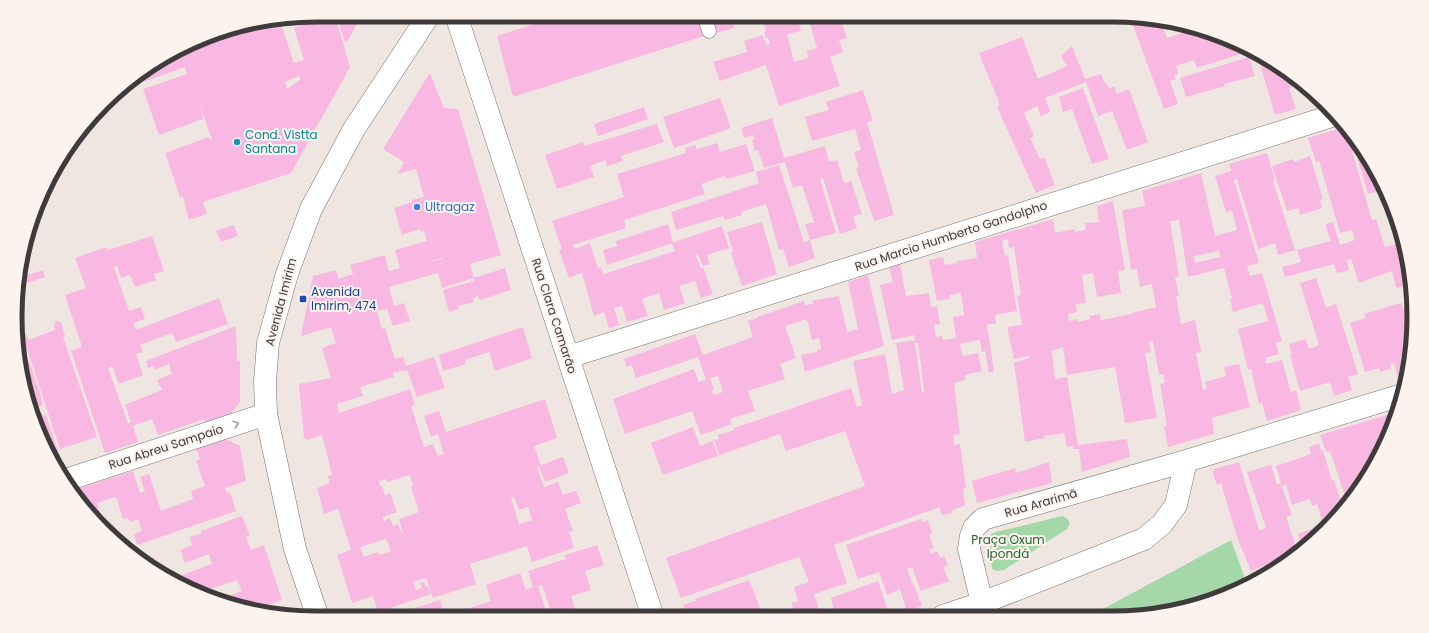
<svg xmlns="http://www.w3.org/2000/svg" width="1429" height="633" font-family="Poppins,sans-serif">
  <rect width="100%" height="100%" fill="#efe6e2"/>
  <!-- green -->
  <path fill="#a5d8a9" d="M1062,516C1069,518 1072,523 1067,529L1004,570L996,571L992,569L989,539L991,534L996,532Z
    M1231,540L1247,584L1228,595L1152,615L1084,616L1101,610Z"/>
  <!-- building -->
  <path fill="#f8b8e2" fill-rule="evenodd" d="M320,15H335L350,67L291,173L203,202L207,214L189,220L183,197H180L165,153L209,137L210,140L212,139L200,107L203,119L159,135L143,89L187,74L185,67L129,87L127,83L166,55L219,31L280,21L294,63L304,60L294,28L308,23L307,19ZM299,76L300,80L287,89L285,82Z
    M336,15H362L347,42H345Z
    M537,15H550L551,19L562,15H698L704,36L513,97L497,36L543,21Z
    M711,15H741L732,18L734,28L716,33Z
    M773,15H796L801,31L787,34L794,62L808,58L807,51L817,48L808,17L815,15H839L847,38L839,40L843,52L830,57L840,86L779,106L766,65L720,81L713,62L747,52L744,41L763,35L766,45L770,44L768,37L766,38L764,32L766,31L763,18Z
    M1129,17L1152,19L1155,29L1163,27L1167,38L1197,28L1228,38L1249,49L1250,51L1197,68L1194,60L1176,66L1178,74L1174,75L1176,79L1170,81L1178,104L1164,109L1132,23L1131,24Z
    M1022,37L1038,79L1067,66L1061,56L1072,46L1085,79L1101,74L1105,84L1106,83L1109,89L1114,86L1117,94L1129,89L1148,142L1127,150L1112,111L1098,116L1086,82L1045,98L1050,112L1041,116L1037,106L1024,113L1034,136L1030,138L1040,159L1044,157L1055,185L1036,193L997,107L1000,105L979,53Z
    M1257,54L1280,66L1303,84L1289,88L1296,109L1275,115Z
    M1249,57L1255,76L1224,84L1225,86L1186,97L1180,78Z
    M429,74L431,76L444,108L458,109L501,255L470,264L474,278L505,268L511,290L480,300L478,296L473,298L474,302L458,306L459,309L449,312L443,290L474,281L473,279L474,278L442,288L438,273L389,287L394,306L404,303L410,321L393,326L387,309L377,311L382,329L385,328L395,359L403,357L406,366L434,357L445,388L417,397L407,370L393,373L394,377L360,387L363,396L337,404L339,413L410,389L415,405L411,406L424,447L433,444L438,456L444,454L438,434L431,437L424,416L439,411L446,432L545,399L557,438L534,446L541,465L563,457L569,473L545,482L539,466L537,467L544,487L558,482L563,495L576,491L581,503L565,509L573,531L569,532L574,548L532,562L527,546L470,564L476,584L433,598L426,578L413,582L416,590L422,588L420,583L424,582L426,587L428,586L431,594L378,612L373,596L352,603L337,555L351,550L338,509L324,514L317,488L330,483L328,476L332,475L322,435L307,440L304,438L299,384L331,378L322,348L336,343L331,327L301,336L313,276L336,270L338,279L353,274L350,265L385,255L389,271L400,268L395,250L427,241L424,231L421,232L420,229L402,235L394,208L412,202V200L424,197L416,169L398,174L404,162L383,149ZM442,258V259L423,263ZM410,475L413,486L411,487L419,512L399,519L403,533L402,534L398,524L393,526L390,518L384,521L382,517L397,512L390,493L385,495L382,486H380L379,481L386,479L387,482ZM514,497L519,510L528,507L532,520L519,524L511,498ZM386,539L391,551L379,555L378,552L364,557L360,547Z
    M1083,88L1109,159L1092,164L1072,109L1063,112L1059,97Z
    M1307,88L1322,100V101L1312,104Z
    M863,90L873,121L867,122L894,215L874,221L856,168L859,167L854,152L861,150L855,129L812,141L805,117L829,110L826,102Z
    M720,98L731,128L674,148L663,117Z
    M644,107L648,119L598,136L594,124Z
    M772,118L784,158L825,146L829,162L837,160L844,183L851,181L862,214L853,216L857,228L840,234L823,178L820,179L836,233L810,240L815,258L789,267L783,249L779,250L766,204L741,212L742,215L725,220L723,216L676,230L671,212L759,183L756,172L779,165L804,242L810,240L805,224L814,222L802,185L793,188L785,162L764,168L758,150L755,151L752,140L755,139L754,135L744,138L741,128Z
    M657,124L664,142L621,156L623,161L607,166L605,160L590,166L594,177L557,189L545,155L583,142L584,146Z
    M1345,127L1363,149L1381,182L1383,190L1368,194L1355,150L1352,151L1372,220L1376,219L1385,247L1403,242L1408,259L1411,284L1396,288L1392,271L1359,283L1351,259L1347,260L1349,270L1337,273L1334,264L1285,277L1282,267L1301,262L1297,250L1331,241L1325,224L1333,222L1340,245L1355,240L1352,230L1340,233L1319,161L1316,162L1308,138Z
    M717,143L720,152L746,144L755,171L727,179L725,176L701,184L705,194L624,220L626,228L573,245L575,249L590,243L598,268L601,267L604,274L675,251L672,243L722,226L729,248L707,255L710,264L703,266L697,253L695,254L701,268L703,267L713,294L701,298L695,281L679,286L685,303L664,310L659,293L642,299L648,316L627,322L622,306L614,308L619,325L609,328L604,312L594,316L582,273L569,278L559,250L562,249L552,221L624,197L617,174L686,153L685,148L695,145L697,149Z
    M1267,153L1275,180L1273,181L1295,250L1278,255L1275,243L1258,249L1237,179L1234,180L1259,263L1247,266L1250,276L1262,273L1282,341L1276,343L1279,354L1265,358L1266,364L1282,360L1291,392L1296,390L1301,410L1267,421L1262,403L1259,404L1251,369L1248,370L1238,329L1268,321L1263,303L1233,312L1230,299H1232L1224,268L1188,277L1179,220L1170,221L1179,277H1175L1179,296H1176L1181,324L1195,320L1201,352L1196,353L1203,390L1207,389L1205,382L1226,376L1224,367L1239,364L1250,407L1212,418L1214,434L1168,447L1164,426H1167L1160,384L1165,383L1163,374L1159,375L1153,341L1149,342L1151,352L1145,353L1157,418L1125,423L1115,367L1067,375L1063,347L1052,351L1055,379L1067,377L1078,445L1127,439L1130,457L1082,472L1079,449H1073V446L1067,447L1064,433L1044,436L1045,438L1025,442L1014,363L1029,358V356L1014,359L1007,327L1022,325L1017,296L1021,295L1014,247L1009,248L1008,239L1002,241L1005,256L1008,255L1017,311L995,315L996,323L987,325L994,371L989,373L985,351L982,352L980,340L960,344L963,356L978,353L982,371L965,375V380L954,383L960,434L953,435L954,445L960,444L966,488H963L965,506L952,510L953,513L941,515L940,507L834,545L847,583L814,594L821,615L834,610L831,598L878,581L887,607L872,612L874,616L775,617L793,610L792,603L798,601L794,587L809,582L799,557L681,598L666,558L865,486L845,431L786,451L780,434L719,455L714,440L719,439L718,435L735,430L734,428L851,388L857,407L862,405L853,361L885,354L892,394L904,390L896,343L915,340L914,335L892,340L880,285L893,282L889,268L900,264L906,296L929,293L931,307L937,306L940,324L934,325L936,337L942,336L943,340L956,338L953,317L964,315L961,293L949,295L950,299L937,301L929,260L943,257L945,265L957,263V261L977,258L975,242L1053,219L1055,233L1074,229L1075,232L1086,230L1085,223L1099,222L1097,206L1113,201L1125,270L1118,271L1121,293L1097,297L1093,273L1082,275L1086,303L1076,304L1077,312L1068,314L1069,321L1077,319L1078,322L1090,319V316L1100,314L1101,320L1132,314V313L1156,307L1152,284L1140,287L1137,269L1131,270L1122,210L1145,206L1142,191L1201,173L1215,236L1237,230L1232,210L1226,212L1215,176L1231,171L1229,164ZM1219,251L1220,257L1195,263L1194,256ZM915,343H918L924,391L922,392Z
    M1310,156L1323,199L1320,200L1322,208L1300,215L1298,208L1287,211L1272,166L1293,159L1294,162Z
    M762,222L777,274L742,286L731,253L733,252L727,232Z
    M668,224L673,243L607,265L603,250L617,246L616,241Z
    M234,225L238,236L221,242L216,231Z
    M152,236L164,271L154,274L156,280L135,287L130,275L121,278L117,266L114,267L129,311L141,307L145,319L133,323L136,330L219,298L228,324L176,342L172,333L140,345L143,352L136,354L143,375L119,384L112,366L108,368L128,423L131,422L125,405L162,390L157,380L172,374L169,364L154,370L153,366L148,368L146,361L236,326L237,362L240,361V402L229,416L205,423L204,419L158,435L152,419L133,426L138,442L105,453L71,351L82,347L65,295L86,288L75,258L107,247L108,250Z
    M43,270L45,277L24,284L22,277Z
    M868,275L884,346L805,372L801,355L817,352V350L821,349L819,338L812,340L807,319L785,326L796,358L780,364L785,379L748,391L755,411L730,419L732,424L701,435L692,411L625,434L613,399L694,369L699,382L706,379L698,357L636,378L632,365L627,367L624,359L695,334L703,355L753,337L748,321L758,318L757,317L804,301L805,305L813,304L812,301L839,296L847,332L858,329L848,282ZM718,376L723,392L714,395L712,391L714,390L710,378Z
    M1316,278L1326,308L1336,304L1358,374L1348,377L1352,390L1334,396L1330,382L1300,391L1290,355L1292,354L1289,344L1306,339L1309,349L1319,345L1300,283Z
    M1401,303L1403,309L1413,306L1414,316L1412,335L1408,321L1406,322L1412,341L1408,374L1398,377L1394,363L1390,365L1391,369L1380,372L1379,368L1365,372L1350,323L1366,318L1364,314Z
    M56,321L61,322L65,336L63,337L97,437L60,449L27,349L25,350L40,393L43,405L30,410L18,356V331L20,335L22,333H25L29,340L55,330L54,326Z
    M523,327L532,358L495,371L489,352L465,360L466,364L443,371L439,355Z
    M1397,412L1391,432L1380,450L1371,454L1374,461L1353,497L1348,499L1349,502L1303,549L1298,534L1323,525L1317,504L1312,506L1310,499L1292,505L1286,485L1282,486L1292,515L1286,517L1298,552L1251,571L1237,537L1221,483L1217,485L1213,474L1214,469L1239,462L1259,530L1266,528L1247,472L1271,465L1277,484L1281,483L1276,466L1311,454L1309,447L1319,443L1321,451L1323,450L1332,481L1334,480L1340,498L1345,496L1330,451L1326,452L1320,435Z
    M42,413L43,416L46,415L64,469L58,471L55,467L32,416Z
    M693,427L700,446L713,441L718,456L663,475L651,443Z
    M225,439L240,446L246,481L225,488L227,493L230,492L236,511L137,545L134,534L142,531L138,519L130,522L128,518L123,519L116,497L97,503L105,528L79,494L74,490L133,471L140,493L145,491L140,477L149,474L161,511L193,499L191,491L205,486L196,461L200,459L196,449Z
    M1049,462L1052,483L977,503L972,481L1015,468L1016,473Z
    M242,516L250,536L246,537L251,550L264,545L282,600L253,611L217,600L242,591L237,580L198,593L174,578L212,564L209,554L185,563L180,550L192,545L190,537L202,533L201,531Z
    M921,519L923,522L928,520L932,533L929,535L934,548L929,550L930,554L937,551L940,558L944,556L948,565L943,567L949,581L921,591L912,567L907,569L922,606L907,612L900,589L887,595L879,572L858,579L846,545Z
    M597,545L604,565L585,571L591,590L571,596L578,617H553L542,585L538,586L548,617H546L383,618L440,600L445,616L491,601L486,585L520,573L526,590L533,587L528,571L566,559L565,555Z
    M749,580L762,613L754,617H688L683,605L696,601L695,599Z
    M284,605L287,615L264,613Z
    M601,610L603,617H579Z"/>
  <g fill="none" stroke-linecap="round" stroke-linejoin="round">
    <!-- lane casing -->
    <g stroke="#79716d" stroke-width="15">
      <path id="lane" d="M704,15L709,31"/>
    </g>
    <!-- street casing -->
    <g stroke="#79716d" stroke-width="23">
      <path id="street" d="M456,15L653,617
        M568,357L1335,115
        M66,480L266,414
        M982,603L969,549L971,536L974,528L983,519L1186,461
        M943,616L982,603L1144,539L1162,524L1176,505L1186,461L1402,395"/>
    </g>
    <!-- secondary casing -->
    <g stroke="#79716d" stroke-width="23">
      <path id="secondary" d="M318,618L295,549L266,414L265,381L268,343L287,274L311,209L354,129L429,15"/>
    </g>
    <!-- lane -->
    <use href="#lane" stroke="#fff" stroke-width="14"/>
    <!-- street -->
    <use href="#street" stroke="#fff" stroke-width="22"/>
    <!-- secondary -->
    <use href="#secondary" stroke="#fff" stroke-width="22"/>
  </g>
  <!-- one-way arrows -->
  <defs><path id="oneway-chevron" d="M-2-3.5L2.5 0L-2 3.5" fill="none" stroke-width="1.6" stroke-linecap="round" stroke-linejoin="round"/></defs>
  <use stroke="#9f9d9c" href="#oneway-chevron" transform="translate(236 424) rotate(-18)"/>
  <!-- markers -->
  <circle fill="#0f9aa8" stroke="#fcf3ef" stroke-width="1.5" cx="237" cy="142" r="4"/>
  <circle fill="#3f7fe0" stroke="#fcf3ef" stroke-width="1.5" cx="417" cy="207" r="4"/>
  <rect fill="#1a4fb4" stroke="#fcf3ef" stroke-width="1.5" x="299" y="295" width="8" height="8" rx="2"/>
  <g text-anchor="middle" stroke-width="4" stroke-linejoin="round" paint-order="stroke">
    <!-- culture labels -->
    <g font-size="12" fill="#0d838f" stroke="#fcf3ef" text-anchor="start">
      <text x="245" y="139">Cond. Vistta<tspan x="245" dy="14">Santana</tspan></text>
    </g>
    <!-- shop labels -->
    <g font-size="12" fill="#366cbe" stroke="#fcf3ef" text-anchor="start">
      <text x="425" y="211">Ultragaz</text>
    </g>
    <!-- street labels -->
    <g font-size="12" fill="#3f3b3a" stroke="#fcf3ef">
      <text transform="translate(951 236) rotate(-18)" y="4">Rua Marcio Humberto Gandolpho</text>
      <text transform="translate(281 302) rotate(-75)" y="4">Avenida Imirim</text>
      <text transform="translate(554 316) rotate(72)" y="4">Rua Clara Camarão</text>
      <text transform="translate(166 447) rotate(-18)" y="4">Rua Abreu Sampaio</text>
      <text transform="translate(1041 503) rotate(-16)" y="4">Rua Ararimã</text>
    </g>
    <!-- transit labels -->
    <g font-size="12" fill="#164399" stroke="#fcf3ef" text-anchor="start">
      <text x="311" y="296">Avenida<tspan x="311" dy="14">Imirim, 474</tspan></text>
    </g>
    <!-- park labels -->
    <g font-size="12" fill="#1f662c" stroke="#fcf3ef">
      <text x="1008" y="544">Praça Oxum<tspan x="1008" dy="14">Ipondá</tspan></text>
    </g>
  </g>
  <!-- crop -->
  <path d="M0 0H1429V633H0ZM316 22H1113A294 294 0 0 1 1407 316V317A294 294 0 0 1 1113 611H316A294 294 0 0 1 22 317V316A294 294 0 0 1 316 22Z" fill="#fcf3ef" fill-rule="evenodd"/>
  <path fill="none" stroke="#3f3b3a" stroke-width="5" d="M316 22H1113A294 294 0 0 1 1407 316V317A294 294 0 0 1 1113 611H316A294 294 0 0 1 22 317V316A294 294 0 0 1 316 22Z"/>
</svg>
